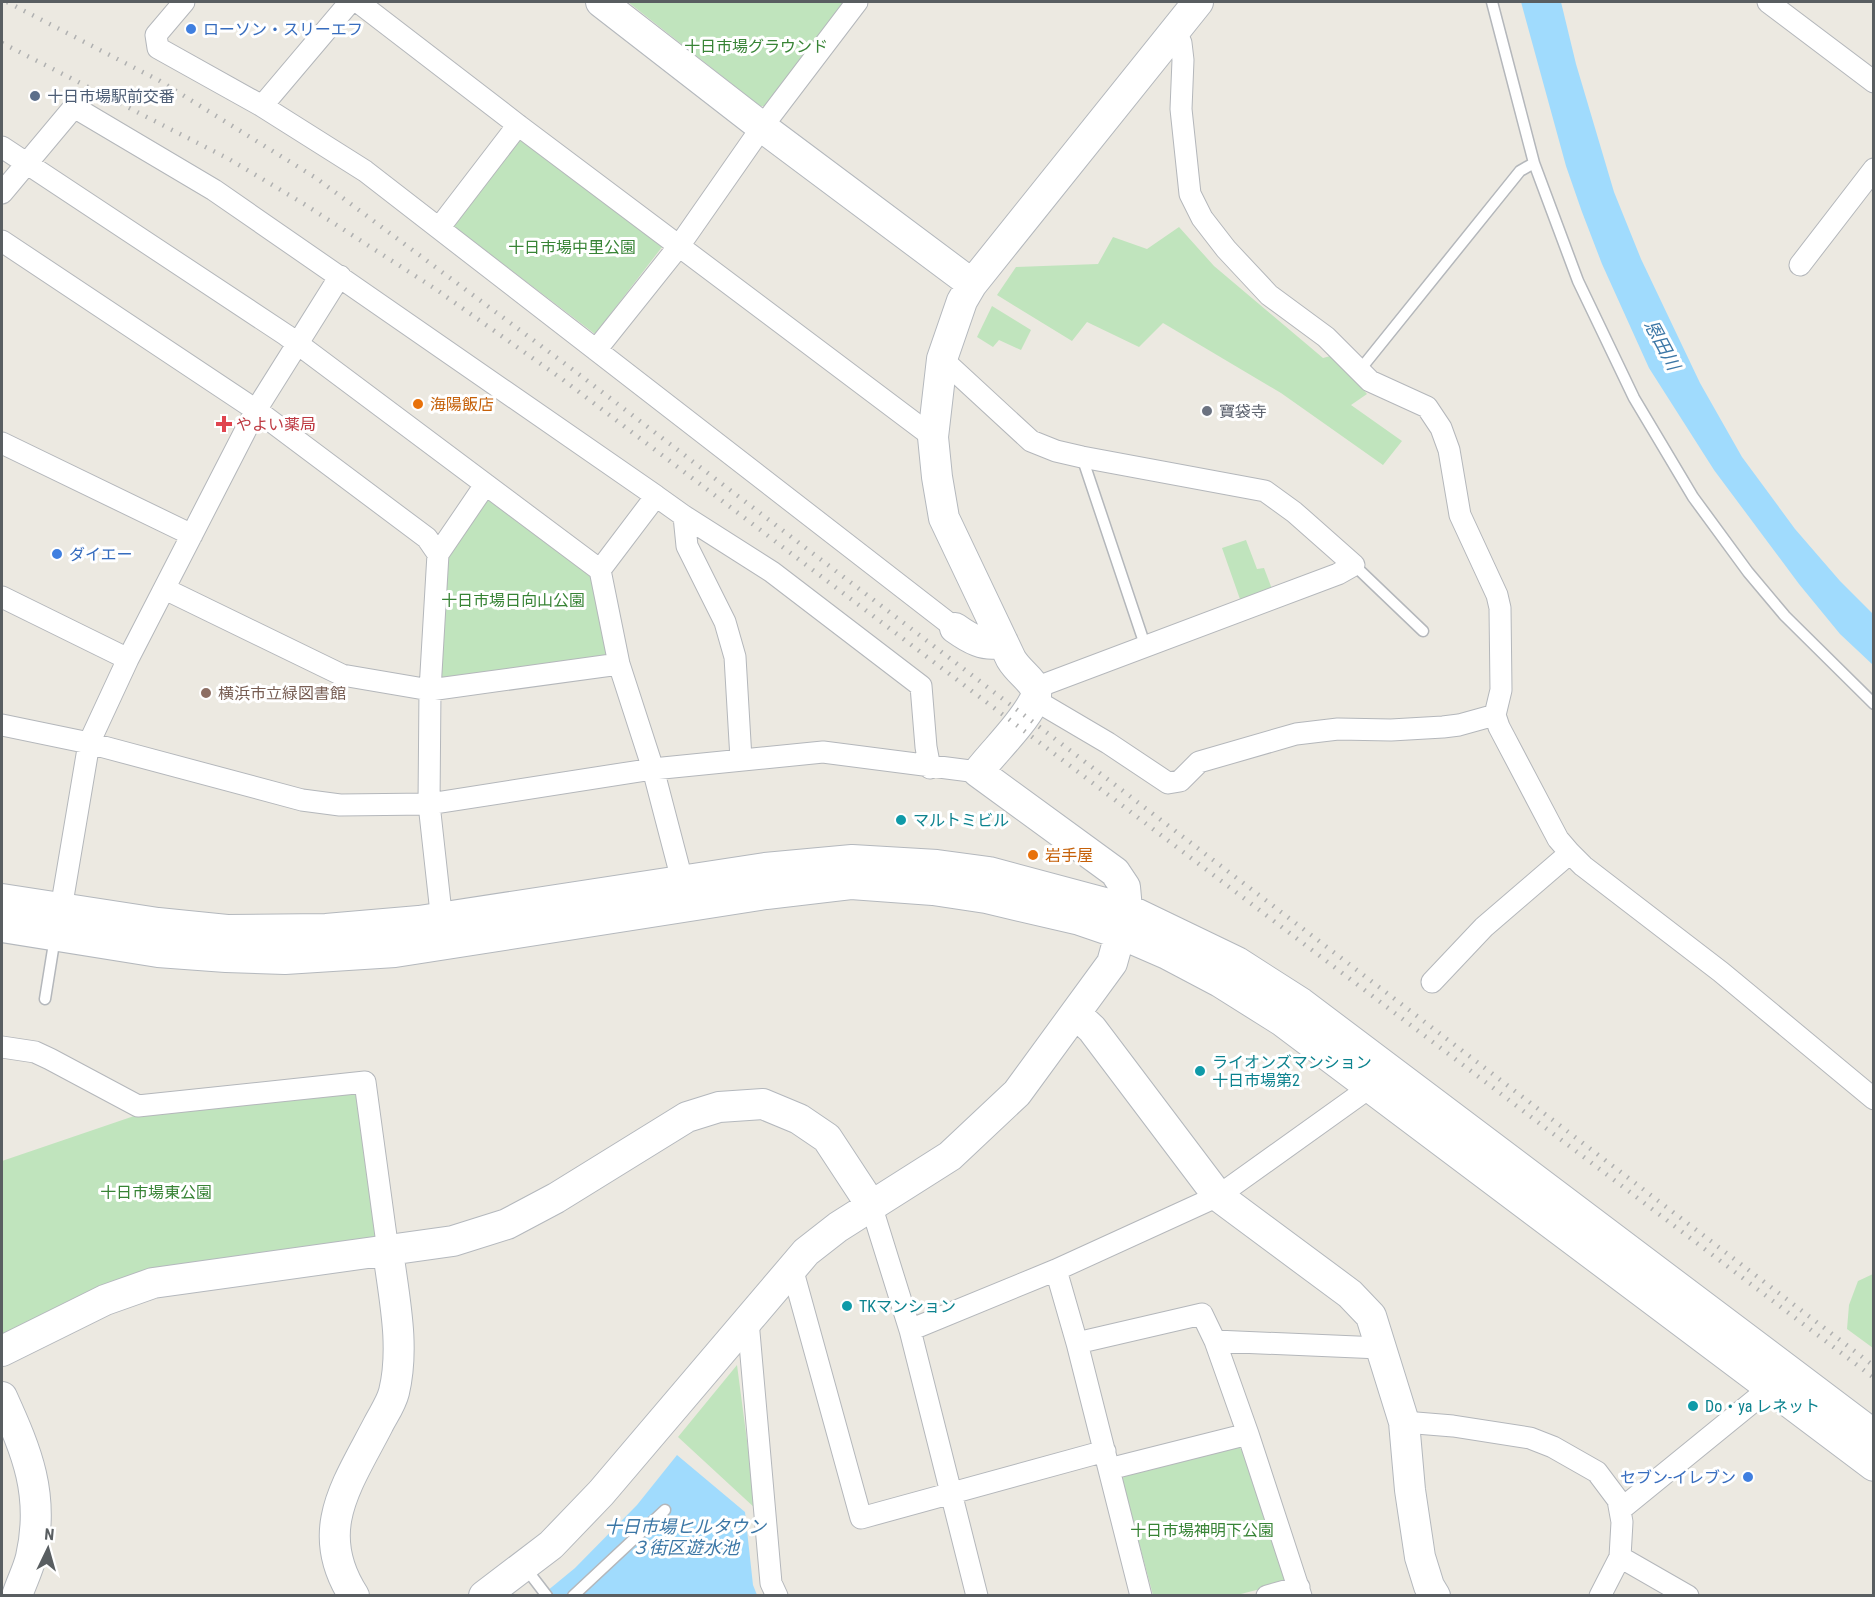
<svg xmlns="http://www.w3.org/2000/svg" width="1875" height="1597" font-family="'Roboto Condensed','Noto Sans JP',sans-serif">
  <rect width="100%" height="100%" fill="#ece9e1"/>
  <!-- green -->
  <path fill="#c0e4bd" d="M628,2H848L769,106H760Z
    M520,138L662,247L595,334L453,226Z
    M1179,227L1214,266L1323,358L1334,355L1367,394L1351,405L1402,441L1383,465L1281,393L1163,323L1139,347L1087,322L1072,341L997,295L1016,267L1098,264L1113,237L1147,249Z
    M992,306L1031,330L1021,350L999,340L993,347L977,337Z
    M484,493L594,574L610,657L440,679L446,550Z
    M1246,540L1257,569L1264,568L1272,589L1241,602L1222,548Z
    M358,1090L377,1244L171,1269L2,1339V1161L140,1114Z
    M1873,1274V1348L1847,1329L1849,1305L1858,1281Z
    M737,1365L756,1509L678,1437Z
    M1236,1443L1243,1452L1287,1575L1284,1583L1237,1595H1153L1122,1480L1126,1472Z"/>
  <!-- water -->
  <path fill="#a0dbfd" d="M1521,2H1561L1576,64L1614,192L1641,259L1700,383L1742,457L1795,529L1840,581L1873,614V665L1840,634L1799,584L1714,470L1649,368L1602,264L1582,212L1566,166Z
    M677,1455L745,1512L753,1585L757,1595L541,1596L575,1568L637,1505Z"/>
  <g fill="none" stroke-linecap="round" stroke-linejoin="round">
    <!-- lane casing -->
    <g stroke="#b4b7bb" stroke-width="13">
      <path id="lane" d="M1492,2L1534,163L1578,281L1634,398L1693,497L1748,572L1785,616L1874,704
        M1359,371L1520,171L1534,163
        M1082,457L1145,645
        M1354,565L1423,631
        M45,999L55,937
        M524,1566L547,1596
        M573,1596L665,1510"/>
    </g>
    <!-- street casing -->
    <g stroke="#b4b7bb" stroke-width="23">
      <path id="street" d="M184,2L156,35L158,48L262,106L365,171L955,628
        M358,2L518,125L933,437
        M1768,2L1874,82
        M1175,31L1181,43L1183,60L1181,109L1190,194L1202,218L1226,249L1269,295L1326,337L1370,381L1427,407L1441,428L1449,450L1460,515L1497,595L1500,608L1501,690L1495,715L1499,727L1558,839L1570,853L1583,866L1721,972L1874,1099
        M262,106L350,2
        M2,147L286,335L600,570
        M2,193L74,107L214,190L656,496L600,570L619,664L653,769L682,880
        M439,228L518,125
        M2,241L256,410L427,538L438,554
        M1800,265L1874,169
        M596,350L679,246L762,127L857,2
        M942,359L1031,441L1056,451L1082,457L1265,491L1294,512L1354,565L1338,574L1035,688
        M2,443L192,535
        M656,496L684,516L772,572L921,686L926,747L930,768
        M684,516L687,546L725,622L735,657L741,759
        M165,589L342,675L430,690L619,664
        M2,597L128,659
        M1035,700L1108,743L1168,783L1180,781L1199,762L1296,734L1338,729L1391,730L1443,727L1459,725L1495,715
        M2,725L89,743L302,800L340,805L429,804L653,769L823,752L978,772
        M61,909L89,743L128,659L256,410L340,276
        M443,931L429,804L430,690L438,554L485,485
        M1432,982L1484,927L1570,853
        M2,1047L35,1052L50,1059L138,1106L365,1082L388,1251
        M871,1205L910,1330L977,1596
        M792,1268L861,1518L1105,1451
        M1056,1270L1077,1343L1141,1596
        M748,1321L771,1583L777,1596
        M910,1330L1056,1270L1218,1196L1369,1088
        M1215,1341L1380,1348
        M1077,1343L1202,1314L1215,1341L1248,1434L1301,1596
        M1404,1422L1453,1426L1530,1438L1553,1447L1597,1472L1618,1500L1622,1522L1620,1557L1600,1596
        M1109,1469L1248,1434
        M1620,1510L1771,1387
        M1620,1557L1688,1596
        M1267,1596L1299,1587"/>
    </g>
    <!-- secondary casing -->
    <g stroke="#b4b8bd" stroke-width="32">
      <path id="secondary" d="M601,2L762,127L972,284
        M955,628C969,638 985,648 1003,642
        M2,899L158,923L227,930L326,929L419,921L765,868L852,860L937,865L989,872L1127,909L1237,962L1301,1003L1874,1435
        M2,927L158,952L226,957L285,959L395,952L766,894L851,884L933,890L986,898L1080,920L1121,934L1167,954L1220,982L1282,1021L1874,1466
        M1076,1014L1092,1029L1218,1196L1350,1294L1371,1316L1404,1422L1410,1490L1420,1557L1429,1586L1435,1596
        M2,1351L105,1300L153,1283L453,1241L507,1224L556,1198L687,1117L719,1107L763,1104L799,1119L827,1138L871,1205
        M2,1397C27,1452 45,1495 31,1557C28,1570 21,1583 17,1596
        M354,1596C312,1531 347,1485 378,1425C383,1415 391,1404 394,1392C405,1346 394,1298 388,1251
        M484,1596L551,1545L601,1493L806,1252L838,1227L950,1156L1017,1093L1112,963L1127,909L1125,887L1115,872L978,772C995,750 1021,726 1034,701C1036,697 1037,692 1035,688C1030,678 1018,671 1011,659L944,518L937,477L933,437L942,359L962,301L972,284L1198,2"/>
    </g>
    <!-- lane -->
    <use href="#lane" stroke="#fff" stroke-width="10"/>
    <!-- street -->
    <use href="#street" stroke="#fff" stroke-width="21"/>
    <!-- secondary -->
    <use href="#secondary" stroke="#fff" stroke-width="30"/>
    <!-- rail -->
    <path stroke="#b0b1b1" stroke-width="4.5" stroke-dasharray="1.5 8" stroke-linecap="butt" d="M7,2L160,81L316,178L572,369L1874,1366
      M2,43L229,159L304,204L434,288L562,379L1874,1378"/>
  </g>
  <!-- markers -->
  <g fill="#3f7fe0" stroke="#fff" stroke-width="2">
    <circle cx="191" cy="29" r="6"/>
    <circle cx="57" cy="554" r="6"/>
    <circle cx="1748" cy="1477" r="6"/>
  </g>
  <circle fill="#5c6f8a" stroke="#fff" stroke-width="2" cx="35" cy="96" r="6"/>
  <g fill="#e8710a" stroke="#fff" stroke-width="2">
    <circle cx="418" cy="404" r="6"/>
    <circle cx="1033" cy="855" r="6"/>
  </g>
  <circle fill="#6b7280" stroke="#fff" stroke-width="2" cx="1207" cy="411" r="6"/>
  <path fill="#e0444e" stroke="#fff" stroke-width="2" d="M221 415h6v6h6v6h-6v6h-6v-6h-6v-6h6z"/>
  <circle fill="#8d6e63" stroke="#fff" stroke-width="2" cx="206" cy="693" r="6"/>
  <g fill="#0f9aa8" stroke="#fff" stroke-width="2">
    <circle cx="901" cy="820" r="6"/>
    <circle cx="1200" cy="1071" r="6"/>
    <circle cx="847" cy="1306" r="6"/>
    <circle cx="1693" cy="1406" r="6"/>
  </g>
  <g text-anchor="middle" stroke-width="6" stroke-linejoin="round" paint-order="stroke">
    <!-- shop labels -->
    <g font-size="16" fill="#366cbe" stroke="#fff" text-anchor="start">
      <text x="203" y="35">ローソン・スリーエフ</text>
      <text x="69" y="560">ダイエー</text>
      <text x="1736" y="1483" text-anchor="end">セブン-イレブン</text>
    </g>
    <!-- park labels -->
    <g font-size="16" fill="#388436" stroke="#fff">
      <text x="756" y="52">十日市場グラウンド</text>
      <text x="572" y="253">十日市場中里公園</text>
      <text x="513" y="606">十日市場日向山公園</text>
      <text x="156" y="1198">十日市場東公園</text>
      <text x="1202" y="1536">十日市場神明下公園</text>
    </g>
    <!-- service labels -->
    <g font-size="16" fill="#4e5e75" stroke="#fff" text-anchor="start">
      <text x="47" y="102">十日市場駅前交番</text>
    </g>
    <!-- food labels -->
    <g font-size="16" fill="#c56008" stroke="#fff" text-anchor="start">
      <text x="430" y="410">海陽飯店</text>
      <text x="1045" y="861">岩手屋</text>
    </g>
    <!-- worship labels -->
    <g font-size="16" fill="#5b616d" stroke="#fff" text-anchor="start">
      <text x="1219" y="417">寶袋寺</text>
    </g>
    <!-- health labels -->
    <g font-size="16" fill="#be3a42" stroke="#fff" text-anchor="start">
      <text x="236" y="430">やよい薬局</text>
    </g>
    <!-- education labels -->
    <g font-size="16" fill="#785e54" stroke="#fff" text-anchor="start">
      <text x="218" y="699">横浜市立緑図書館</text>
    </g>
    <!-- culture labels -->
    <g font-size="16" fill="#0d838f" stroke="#fff" text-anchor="start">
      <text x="913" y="826">マルトミビル</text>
      <text x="1212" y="1068">ライオンズマンション<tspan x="1212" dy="18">十日市場第2</tspan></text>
      <text x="859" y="1312">TKマンション</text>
      <text x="1705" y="1412">Do・ya レネット</text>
    </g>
    <!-- water labels -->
    <g font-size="18" font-style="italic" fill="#3c77a6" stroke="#fff">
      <text transform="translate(1662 345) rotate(62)" y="6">恩田川</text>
      <text x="685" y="1533">十日市場ヒルタウン<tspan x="685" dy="21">３街区遊水池</tspan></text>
    </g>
  </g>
  <!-- border -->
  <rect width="1875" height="1597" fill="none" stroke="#595e61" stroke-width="6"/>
  <!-- north arrow -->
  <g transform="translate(48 1549) rotate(5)" stroke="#ffffff" stroke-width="4.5" paint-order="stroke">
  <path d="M0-4.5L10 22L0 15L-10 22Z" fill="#595e61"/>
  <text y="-9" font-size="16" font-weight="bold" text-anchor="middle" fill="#595e61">N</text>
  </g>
</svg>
